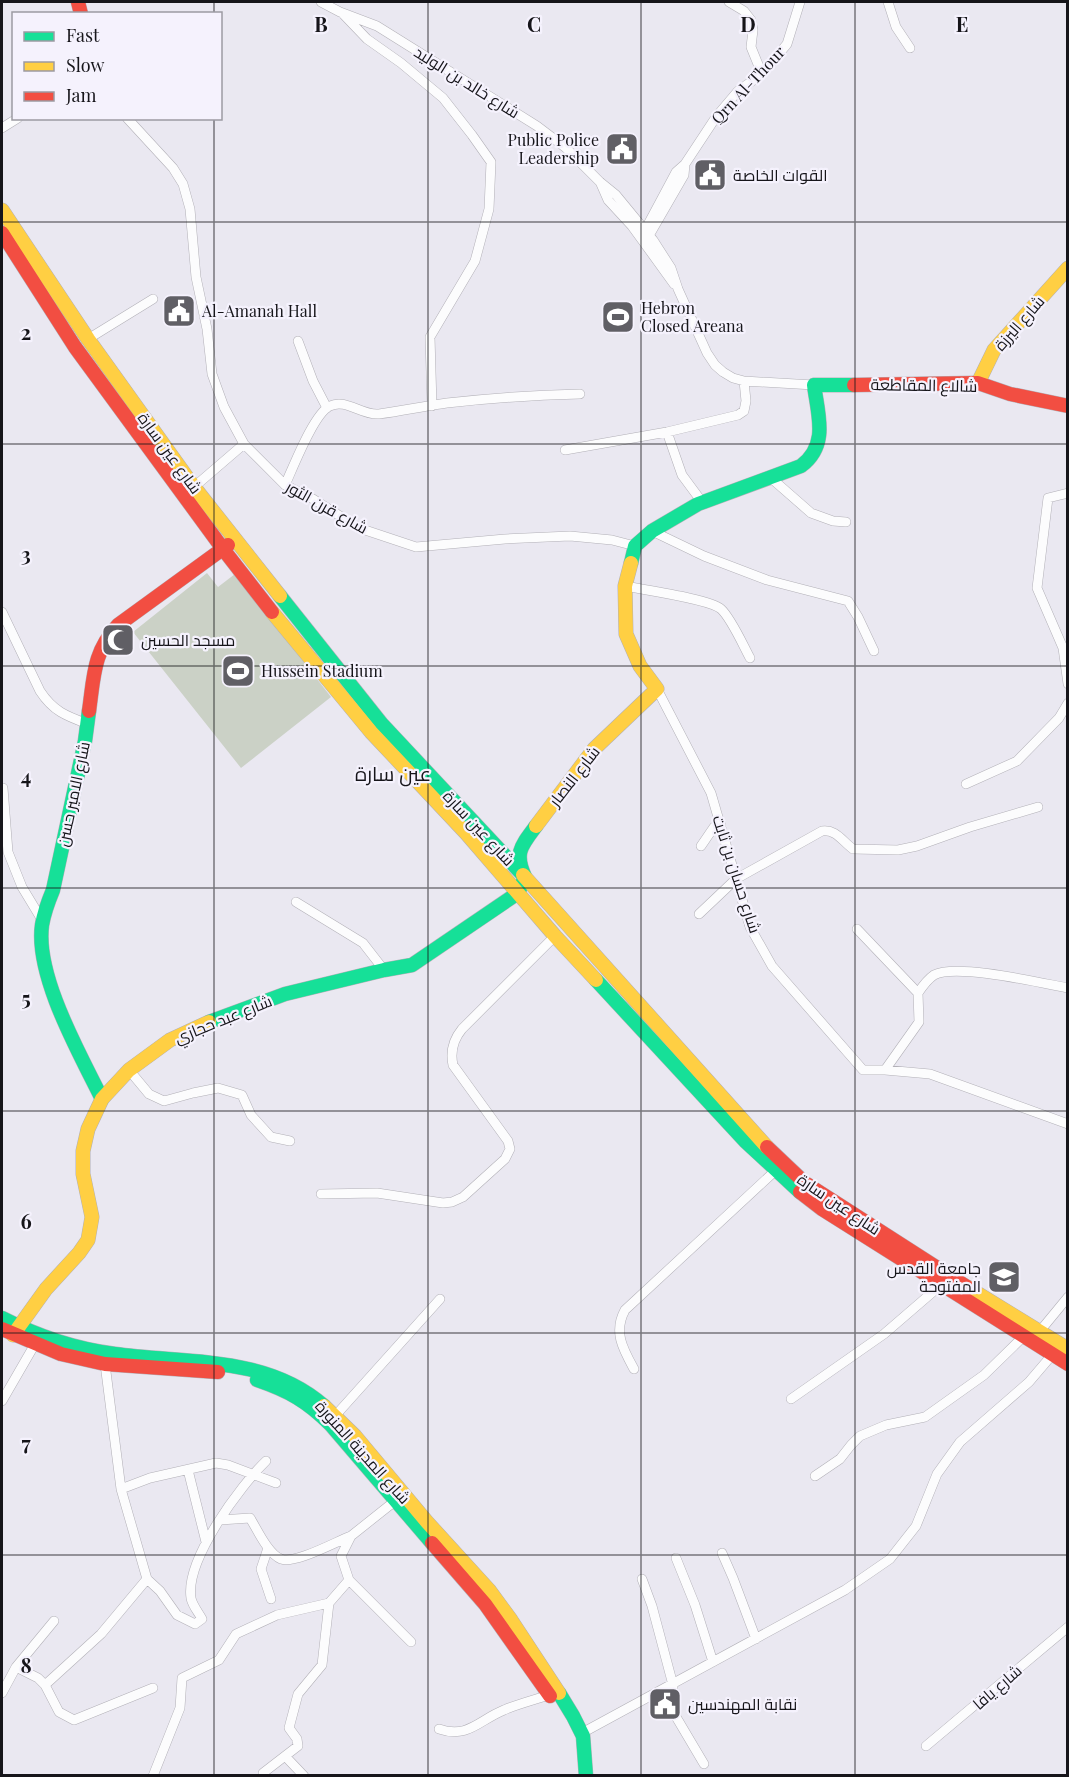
<svg xmlns="http://www.w3.org/2000/svg" width="1069" height="1777" font-family="'Playfair Display',Cairo,serif">
  <rect width="100%" height="100%" fill="#eae8f1"/>
  <!-- pitch -->
  <path fill="#cbd1c6" d="M207,573L218,587L235,574L331,697L241,768L133,632Z"/>
  <g fill="none" stroke-linecap="round" stroke-linejoin="round">
    <!-- street casing -->
    <g stroke="#b2b0b7" stroke-width="10">
      <path id="street" d="M321,2L340,12L377,26L537,126L566,148L600,182L616,195L653,240L671,268L678,289L707,353L715,365L723,372L733,378L744,381L814,385
        M729,2L744,11L751,20L753,30L751,47L762,74
        M888,2L896,27L910,48
        M344,15L367,39L401,63L443,98L472,135L491,162L489,209L475,261L430,337L432,406
        M127,118L173,168L183,184L190,209L196,277L207,329L212,374L224,407L244,444L285,485L313,499L359,528L416,547L505,539L570,536L612,540L635,546
        M2,128L18,118
        M601,184L608,200L632,226L674,284
        M647,239L684,175L685,164
        M644,242L645,230L676,172L685,164L716,117L738,91L762,74L787,44L800,2
        M88,339L153,299
        M298,341L313,381L327,408
        M667,432L682,475L702,502
        M565,450L667,432L738,415L744,411L746,401L744,381
        M771,478L811,513L833,521L846,522
        M285,485C293,468 314,413 330,406C346,398 362,416 379,414C402,411 424,406 447,403C491,398 536,395 580,394
        M194,487L244,444
        M1068,493L1048,498L1037,588L1063,648L1068,684
        M652,531L704,556L767,580L848,601L858,617L874,651
        M625,586C644,590 710,599 721,609C731,618 743,645 750,658
        M2,612L40,691C53,711 66,716 88,724
        M657,689L711,793L750,927L772,966L863,1070H885L930,1074L1068,1124
        M966,784L1017,761L1059,718L1068,703
        M3,788L8,852L22,887L42,920
        M701,846L714,827L721,824
        M296,902L363,943L384,970
        M699,914L736,879L822,831C836,829 842,841 853,849L898,850L917,846L970,827L1038,807
        M857,929L918,993
        M129,1070L149,1094L164,1101L193,1093L218,1088L242,1095L251,1115L271,1137L290,1141
        M885,1070L919,1022L918,993C922,987 928,979 934,975C956,963 1041,983 1068,988
        M321,1194L377,1193L443,1203L452,1202L463,1197L505,1159L510,1149L508,1141L453,1065C450,1051 453,1040 462,1029L555,936
        M1040,1331L1068,1297
        M634,1369C623,1349 613,1332 625,1310L775,1171
        M791,1399L884,1334L942,1284
        M2,1401L35,1344L37,1338
        M335,1416L440,1299
        M188,1470L206,1542
        M815,1476L840,1459L851,1445L860,1436L886,1425L925,1417L984,1375L1024,1336
        M121,1489L150,1478L216,1463L228,1465L276,1483
        M395,1501L351,1536L341,1556L349,1580L411,1642
        M220,1520L250,1518C257,1529 268,1554 281,1559C296,1564 335,1542 351,1536
        M268,1548L261,1569L271,1599
        M722,1553L733,1578L756,1639
        M676,1558L695,1605L713,1662
        M147,1579L160,1591L177,1615L195,1624L202,1619C199,1613 192,1605 191,1598C185,1560 240,1486 266,1461
        M642,1579L652,1606L673,1685L672,1710L704,1764
        M16,1667L38,1678L45,1685L59,1712L74,1720L153,1688
        M45,1685L101,1634L147,1579L121,1489L105,1364
        M2,1693L16,1667L54,1621
        M439,1729C468,1739 479,1720 504,1710C518,1704 534,1700 549,1695
        M582,1733L845,1590L890,1559L916,1526L937,1474L960,1442L1029,1382L1052,1355
        M926,1746L1068,1627
        M285,1756L304,1776
        M263,1773L298,1746L297,1739L289,1728L298,1694L322,1665L329,1603L349,1580
        M153,1776L180,1708L182,1678L219,1660L236,1634L277,1615L329,1603"/>
    </g>
    <!-- fast casing -->
    <g stroke="#b2b0b7" stroke-width="15">
      <path id="fast" d="M631,563L635,546L652,531L698,504L801,466C829,445 818,415 814,385H854
        M280,596L381,723L523,875
        M89,711L85,741L53,890C48,902 44,913 42,925C35,976 80,1054 102,1099
        M596,980L745,1141L800,1192
        M209,1022L285,994L384,970L412,965L518,893L525,877C514,853 521,846 536,826
        M2,1318C37,1336 75,1349 115,1354C186,1364 266,1355 324,1406
        M257,1380C289,1391 307,1401 331,1425L432,1543
        M559,1693L573,1716L583,1736L586,1776"/>
    </g>
    <!-- slow casing -->
    <g stroke="#b2b0b7" stroke-width="15">
      <path id="slow" d="M2,210L88,339L194,487L280,596
        M978,383L994,350L1068,268
        M272,612L371,732L466,833L555,936L596,980
        M536,826L594,749L657,689L640,666L626,634L625,586L631,563
        M523,875L767,1147
        M967,1287L1068,1349
        M13,1335L46,1289L79,1253L88,1240L92,1217L83,1174V1151L88,1129L102,1099L129,1070L170,1040L209,1022
        M324,1406L355,1436L427,1522L489,1590L511,1620L559,1693"/>
    </g>
    <!-- jam casing -->
    <g stroke="#b2b0b7" stroke-width="15">
      <path id="jam" d="M78,2L81,14
        M2,233L75,347L223,549L272,612
        M854,385L978,383L1010,394L1068,406
        M89,711C94,676 93,652 118,625L228,545
        M767,1147L805,1183L967,1287
        M800,1192L822,1209L1068,1364
        M2,1329L61,1354L105,1364L218,1372
        M432,1543L485,1604L550,1696"/>
    </g>
    <!-- street -->
    <use href="#street" stroke="#fcfcfd" stroke-width="9"/>
    <!-- fast -->
    <use href="#fast" stroke="#16e098" stroke-width="14"/>
    <!-- slow -->
    <use href="#slow" stroke="#ffcf43" stroke-width="14"/>
    <!-- jam -->
    <use href="#jam" stroke="#f24e42" stroke-width="14"/>
  </g>
  <!-- grid -->
  <path fill="none" stroke="#16151a" stroke-width="1.5" stroke-opacity="0.55" d="M214,2V14M428,2V1776M641,2V1776M855,2V1776M214,118V1776M2,222H1068M2,444H1068M2,666H1068M2,888H1068M2,1111H1068M2,1333H1068M2,1555H1068"/>
  <!-- icons -->
  <defs>
    <g id="civic-square" transform="scale(1.725)"><rect x="-9" y="-9" width="18" height="18" rx="4" fill="#605f65" stroke="#f5f2fd"/><path d="M-.6-6.5H3V-4.5H.6V-3L4-1V1h2V6H-6V1h2V-1L-.6-3ZM-1.2 2.5V6h2.4V2.5Z" fill="#fff"/></g>
    <g id="stadium-square" transform="scale(1.725)"><rect x="-9" y="-9" width="18" height="18" rx="4" fill="#605f65" stroke="#f5f2fd"/><path d="M0-5a6.5 5 0 1 0 0 10a6.5 5 0 1 0 0-10ZM-3.5-1.8h7v3.6h-7Z" fill="#fff"/></g>
    <g id="mosque-square" transform="scale(1.725)"><rect x="-9" y="-9" width="18" height="18" rx="4" fill="#605f65" stroke="#f5f2fd"/><path d="M3.5-4.9A6 6 0 1 0 3.5 4.9A5 5 0 1 1 3.5-4.9Z" fill="#fff"/></g>
    <g id="university-square" transform="scale(1.725)"><rect x="-9" y="-9" width="18" height="18" rx="4" fill="#605f65" stroke="#f5f2fd"/><path d="M0-5L7-2L0 1L-7-2ZM-4 1L0 2.5L4 1V4Q0 6-4 4Z" fill="#fff"/></g>
  </defs>
  <g fill-rule="evenodd">
    <use href="#civic-square" x="622" y="149"/>
    <use href="#civic-square" x="710" y="175"/>
    <use href="#civic-square" x="179" y="311"/>
    <use href="#stadium-square" x="618" y="317"/>
    <use href="#mosque-square" x="118" y="640"/>
    <use href="#stadium-square" x="238" y="671"/>
    <use href="#university-square" x="1004" y="1277"/>
    <use href="#civic-square" x="665" y="1704"/>
  </g>
  <g text-anchor="middle" stroke-width="4.5" stroke-linejoin="round" paint-order="stroke">
    <!-- street labels -->
    <g font-size="16" fill="#16151a" stroke="#f5f2fd">
      <text transform="translate(467 82) rotate(32)" y="6">شارع خالد بن الوليد</text>
      <text transform="translate(748 85) rotate(-47)" y="6">Qrn Al-Thour</text>
      <text transform="translate(1019 323) rotate(-49)" y="6">شارع اليرزة</text>
      <text transform="translate(924 385) rotate(1)" y="6">شالاع المقاطعة</text>
      <text transform="translate(170 453) rotate(54)" y="6">شارع عين سارة</text>
      <text transform="translate(327 507) rotate(29)" y="6">شارع قرن الثور</text>
      <text transform="translate(574 776) rotate(-52)" y="6">شارع النصار</text>
      <text transform="translate(73 794) rotate(-78)" y="6">شارع الامير حسن</text>
      <text transform="translate(479 828) rotate(47)" y="6">شارع عين سارة</text>
      <text transform="translate(737 874) rotate(72)" y="6">شارع حسان بن ثابت</text>
      <text transform="translate(223 1019) rotate(-22)" y="6">شارع عبد حجازي</text>
      <text transform="translate(839 1204) rotate(34)" y="6">شارع عين سارة</text>
      <text transform="translate(363 1452) rotate(48)" y="6">شارع المدينة المنورة</text>
      <text transform="translate(997 1687) rotate(-41)" y="6">شارع يافا</text>
    </g>
    <!-- poi labels -->
    <g font-size="16" fill="#16151a" stroke="#f5f2fd" text-anchor="start">
      <text x="599" y="146" text-anchor="end">Public Police<tspan x="599" dy="18">Leadership</tspan></text>
      <text x="733" y="181">القوات الخاصة</text>
      <text x="641" y="314">Hebron<tspan x="641" dy="18">Closed Areana</tspan></text>
      <text x="202" y="317">Al-Amanah Hall</text>
      <text x="141" y="646">مسجد الحسين</text>
      <text x="261" y="677">Hussein Stadium</text>
      <text x="981" y="1274" text-anchor="end">جامعة القدس<tspan x="981" dy="18">المفتوحة</tspan></text>
      <text x="688" y="1710">نقابة المهندسين</text>
    </g>
    <!-- quarter labels -->
    <g font-size="20" fill="#16151a" stroke="#f5f2fd">
      <text x="393" y="781">عين سارة</text>
    </g>
  </g>
  <g font-size="20" text-anchor="middle" font-weight="bold" fill="#16151a" stroke="#f5f2fd" stroke-width="4.5" stroke-linejoin="round" paint-order="stroke">
    <text x="321" y="32">B</text>
    <text x="534" y="32">C</text>
    <text x="748" y="32">D</text>
    <text x="962" y="32">E</text>
    <text x="26" y="340">2</text>
    <text x="26" y="562">3</text>
    <text x="26" y="784">4</text>
    <text x="26" y="1006">5</text>
    <text x="26" y="1229">6</text>
    <text x="26" y="1451">7</text>
    <text x="26" y="1673">8</text>
  </g>
  <!-- border -->
  <rect width="1069" height="1777" fill="none" stroke="#16151a" stroke-width="6"/>
  <!-- legend -->
  <rect x="12" y="12" width="210" height="108" fill="#f5f2fd" stroke="#9c9aa2" stroke-width="1.5"/>
  <rect x="24" y="32" width="30" height="9" fill="#16e098" stroke="#9c9aa2" stroke-width="1.5"/>
  <text x="66" y="42" font-size="18" fill="#16151a">Fast</text>
  <rect x="24" y="62" width="30" height="9" fill="#ffcf43" stroke="#9c9aa2" stroke-width="1.5"/>
  <text x="66" y="72" font-size="18" fill="#16151a">Slow</text>
  <rect x="24" y="92" width="30" height="9" fill="#f24e42" stroke="#9c9aa2" stroke-width="1.5"/>
  <text x="66" y="102" font-size="18" fill="#16151a">Jam</text>
</svg>
